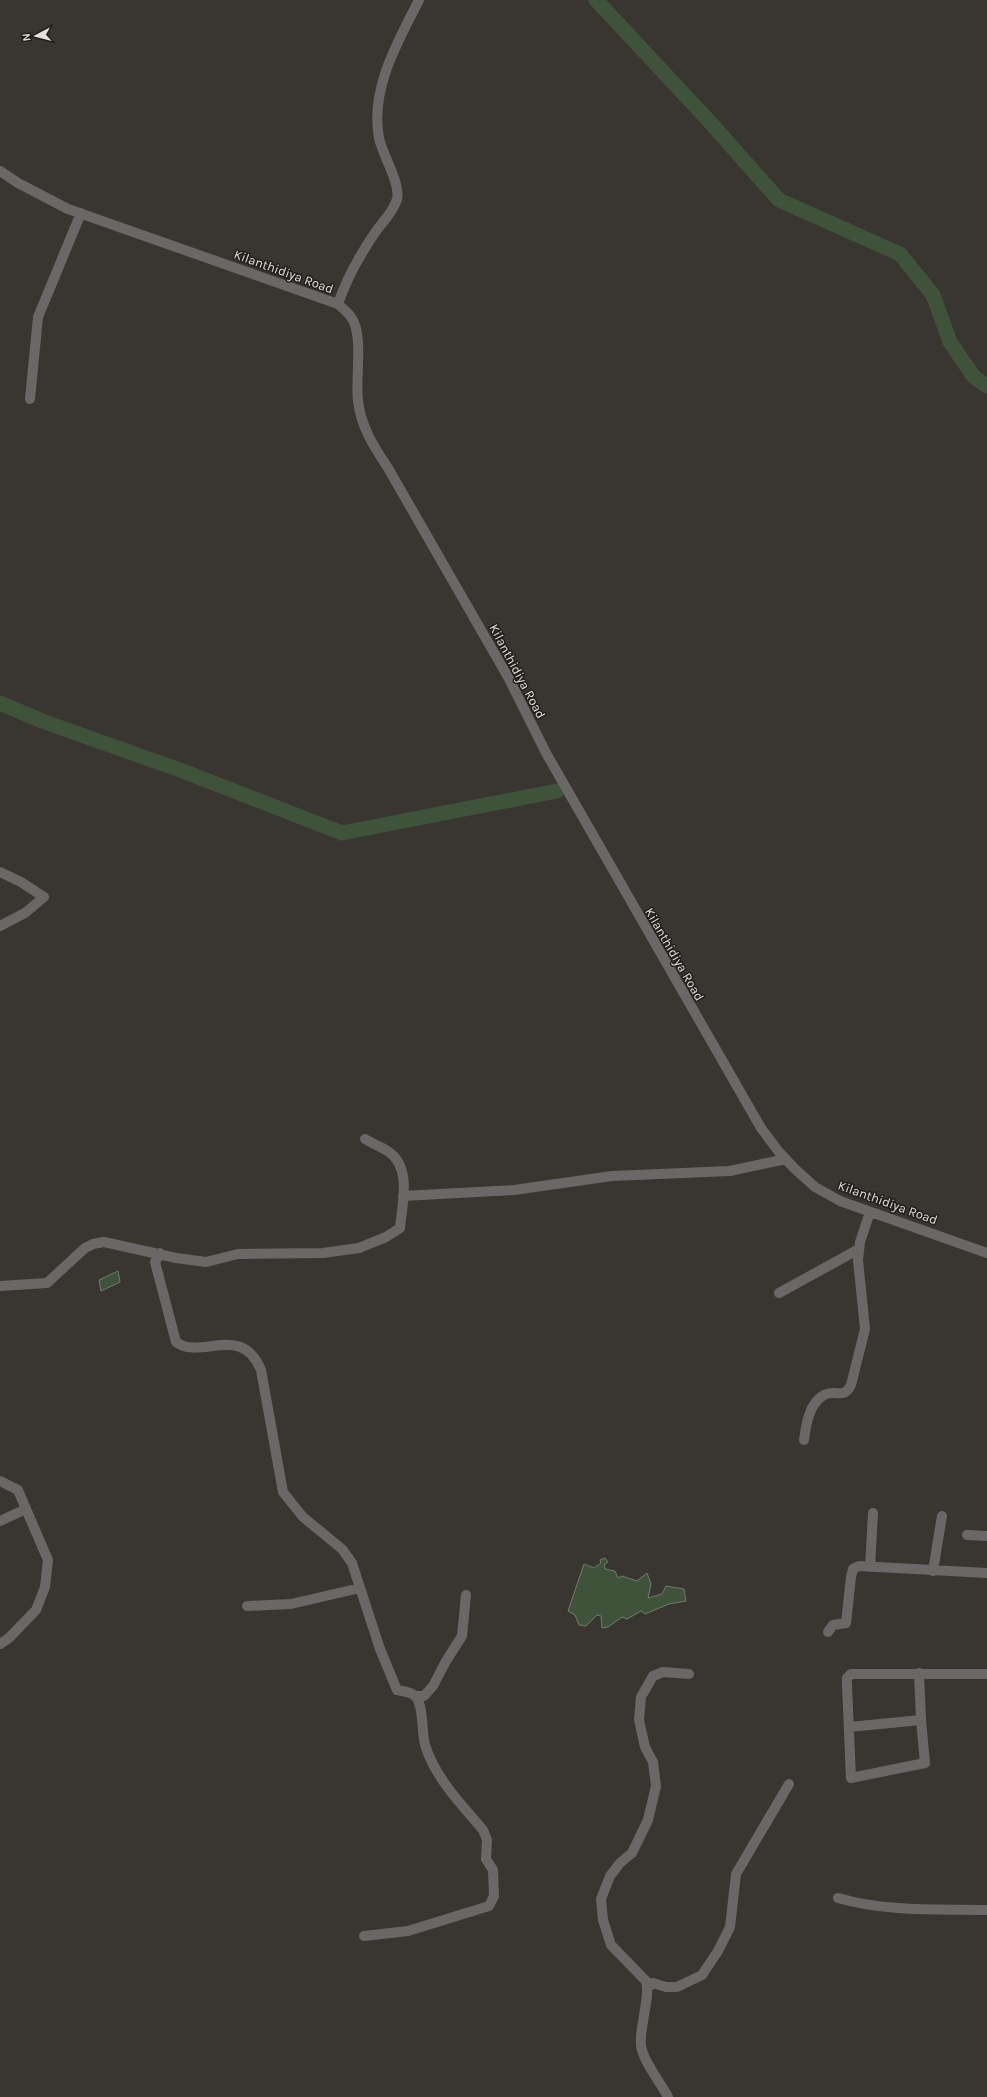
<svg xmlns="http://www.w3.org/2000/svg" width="987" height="2097" font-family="Karla,sans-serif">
  <rect width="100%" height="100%" fill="#393631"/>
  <!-- water -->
  <path fill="#3f523a" stroke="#707d6b" d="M118,1271L120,1282L101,1291L99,1280Z
    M605,1558L608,1562L604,1565L605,1569L615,1571L618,1578L622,1576L637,1581L647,1573L651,1584L648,1598L662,1594L666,1586L684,1589L686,1601L669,1604L645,1614L641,1611L627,1619L622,1617L608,1627L602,1628L601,1616L597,1615L586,1626L579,1625L575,1615L568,1611L584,1564L594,1568L601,1563L600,1560Z"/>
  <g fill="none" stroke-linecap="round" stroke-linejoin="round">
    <!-- river -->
    <path stroke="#3f523a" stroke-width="15" d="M596,0L709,121L779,200L900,254L933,295L950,342L974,377L987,386
      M0,703L42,721L180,770L342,833L557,791"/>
    <!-- minor -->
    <path stroke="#6a6766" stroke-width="10" d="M0,171L18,183L68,209L338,304C342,308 348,312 351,317C364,334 355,379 358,401C361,427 374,447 388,468L508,677L546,753L761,1128L779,1152L795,1169L815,1187L840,1201L987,1253
      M338,304C346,280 360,255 374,234C381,224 394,211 397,199C401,184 382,154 379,138C370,88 398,42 419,0
      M30,399L38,317L81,213
      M0,872L21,882L44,897L25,913L0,926
      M403,1196L514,1190L612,1176L730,1171L786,1159
      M160,1253L155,1262L176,1342C201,1361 241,1322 261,1370L283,1492L303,1517L342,1549L352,1563L380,1649L397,1690C407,1692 416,1692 419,1703C424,1717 421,1734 426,1748C437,1780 462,1805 483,1830L487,1840L486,1859L493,1870L494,1896L489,1906L408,1931L364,1936
      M0,1286L47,1283L85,1248L93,1244L104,1242L176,1258L206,1262L238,1254L323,1253L359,1248L386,1237L400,1228C402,1205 412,1168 389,1152C382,1147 373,1144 365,1139
      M779,1293L859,1249
      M804,1440C806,1425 809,1403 824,1395C835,1389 844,1400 851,1385L865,1329L858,1260L860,1242L870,1212
      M0,1481L18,1490L26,1509L0,1521
      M967,1535L987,1536
      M870,1567L873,1513
      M933,1571L942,1516
      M247,1606L291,1604L360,1588
      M828,1632L833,1625L846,1623L851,1577L853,1569L859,1566L987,1573
      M0,1644L9,1638L36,1610L45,1587L48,1560L26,1509
      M919,1673L921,1720L925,1763L851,1778L847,1686V1678L851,1674H987
      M416,1696H424L433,1686L446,1661L462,1636L466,1595
      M849,1727L921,1720
      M838,1898C886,1912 937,1909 987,1910
      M648,1987L653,1983L666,1987H677L702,1975L718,1951L730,1927L736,1874L789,1784
      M668,2097C661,2083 642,2060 641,2045C639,2028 651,1995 646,1981L611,1945L603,1920L601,1899L610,1876L620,1863L632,1853L648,1820L656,1786L653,1762L645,1747L639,1720L641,1697L653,1676L663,1672L689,1674"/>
  </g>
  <g text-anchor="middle" stroke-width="3" stroke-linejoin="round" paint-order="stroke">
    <!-- street labels -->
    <g font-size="13" fill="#e2e0dc" stroke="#1f1e1b">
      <text transform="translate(284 271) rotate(20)" y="5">Kilanthidiya Road</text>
      <text transform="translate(518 671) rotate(62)" y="5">Kilanthidiya Road</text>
      <text transform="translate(675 954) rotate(60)" y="5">Kilanthidiya Road</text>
      <text transform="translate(888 1202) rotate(20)" y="5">Kilanthidiya Road</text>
    </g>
  </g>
  <!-- north arrow -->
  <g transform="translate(36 36) rotate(263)" stroke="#1f1e1b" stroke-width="3" paint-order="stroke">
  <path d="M0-3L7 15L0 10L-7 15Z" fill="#e2e0dc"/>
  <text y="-6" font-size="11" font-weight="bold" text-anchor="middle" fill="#e2e0dc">N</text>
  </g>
</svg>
